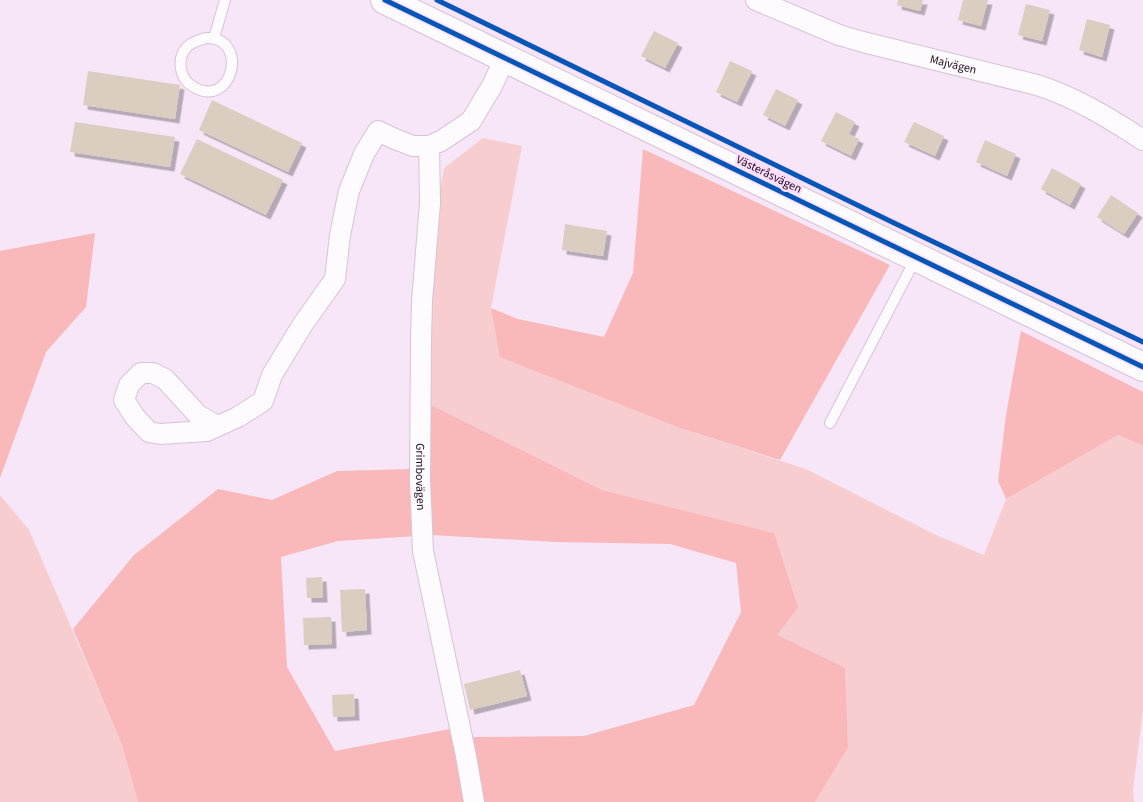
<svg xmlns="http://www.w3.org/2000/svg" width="1143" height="802" font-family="'Source Sans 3',sans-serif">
  <defs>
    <filter id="shadow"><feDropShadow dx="4.5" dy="4.5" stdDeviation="0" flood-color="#0004"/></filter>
  </defs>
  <rect width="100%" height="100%" fill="#f7e6f7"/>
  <!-- green -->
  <path fill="#f7cdd0" d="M483,138L522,146L491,308L501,357L677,427L806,469L936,535L984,555L1006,499L1118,435L1143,446V711L1133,790L1134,802H815L848,748L777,635L774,533L602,490L425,402L434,223L444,168Z
    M0,495L29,530L122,745L138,802H0Z"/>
  <!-- forest -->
  <path fill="#f9b9ba" d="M643,149L890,265L780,460L677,427L500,357L491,308L518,319L604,337L633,273Z
    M95,233L86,307L46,352L0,478V251Z
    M1021,331L1143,392V446L1118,435L1006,499L998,481L1006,415Z
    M425,402L602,490L774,533L798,607L777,635L845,668L848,748L815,802H480L470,737L584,736L694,705L741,612L736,563L670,544L556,542L432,535Z
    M411,469L418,536L338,541L281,557L287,667L335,751L450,729L467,802H138L122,745L73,629L134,555L218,489L272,500L337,471Z"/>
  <!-- building -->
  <path fill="#dccdc1" filter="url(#shadow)" d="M898,0H923L920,11L897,5Z
    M963,0H988L981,26L958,20Z
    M1026,4L1050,10L1042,41L1018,35Z
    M1087,19L1110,25L1102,57L1079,50Z
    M654,31L678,43L665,68L641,56Z
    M730,61L752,71L737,102L716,92Z
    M88,71L180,85L175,119L83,105Z
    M776,89L798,100L785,126L763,115Z
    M212,100L302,143L288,172L199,130Z
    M836,112L855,122L849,134L859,139L851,156L821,141Z
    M75,122L175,137L170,167L70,152Z
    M914,122L944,136L935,156L904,142Z
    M197,139L283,180L266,215L180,174Z
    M985,140L1016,154L1007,176L976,162Z
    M1052,168L1081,184L1070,205L1041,189Z
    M1111,195L1138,213L1124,234L1097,217Z
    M565,224L607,231L603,256L562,250Z
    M322,577L323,598H307L306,578Z
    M365,589L367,630L342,632L340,590Z
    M331,617L332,644L304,645L303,618Z
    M520,670L527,696L470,710L464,684Z
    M354,694L355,716L333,717L332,695Z"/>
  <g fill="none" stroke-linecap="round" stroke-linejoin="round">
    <!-- lane casing -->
    <g stroke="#d5c4d5" stroke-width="12">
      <path id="lane" d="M206,38C250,36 233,112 192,86C178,77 177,56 188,46C194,41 199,40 206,38Z
        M214,38L225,0
        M830,423L916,258"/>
    </g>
    <!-- street casing -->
    <g stroke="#d5c4d5" stroke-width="22">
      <g id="street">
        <path id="s1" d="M756,0L839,35L863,42L1037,85C1075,97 1109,118 1143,140"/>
        <path id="s2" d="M429,146L430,203L422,301L421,339L420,480L423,551L466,756L474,802"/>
        <path d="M217,426L198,415L165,379L153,373H141L129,385L124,400L135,417L149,432L160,434L207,431L238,417L263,401L272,375L303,324L335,279L340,235L349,191L364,154L378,131L395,139L413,146H429L441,141L471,121L492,86L505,58"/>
      </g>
    </g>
    <!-- secondary casing -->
    <g stroke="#d5c4d5" stroke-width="30">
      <path id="secondary" d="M385,0L1143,367"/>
    </g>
    <!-- lane -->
    <use href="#lane" stroke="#fefbfe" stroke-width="10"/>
    <!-- street -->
    <use href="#street" stroke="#fefbfe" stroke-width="20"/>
    <!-- secondary -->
    <use href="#secondary" stroke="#fefbfe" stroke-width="28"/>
    <!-- cycleway casing -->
    <g stroke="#ffdefd" stroke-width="8">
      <path id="cycleway" d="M385,0L1143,367
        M437,0L892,222L1143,342"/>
    </g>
    <!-- cycleway -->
    <use href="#cycleway" stroke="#0057b8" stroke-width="5"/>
  </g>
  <g text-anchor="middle" stroke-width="5" stroke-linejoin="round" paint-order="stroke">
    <!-- street labels -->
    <g font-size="12" fill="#1c0a1c" stroke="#ffdefd">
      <text dy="4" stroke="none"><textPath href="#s1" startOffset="208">Majvägen</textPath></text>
      <text transform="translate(769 174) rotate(26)" y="4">Västeråsvägen</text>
      <text dy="4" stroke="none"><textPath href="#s2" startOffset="331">Grimbovägen</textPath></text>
    </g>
  </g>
</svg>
